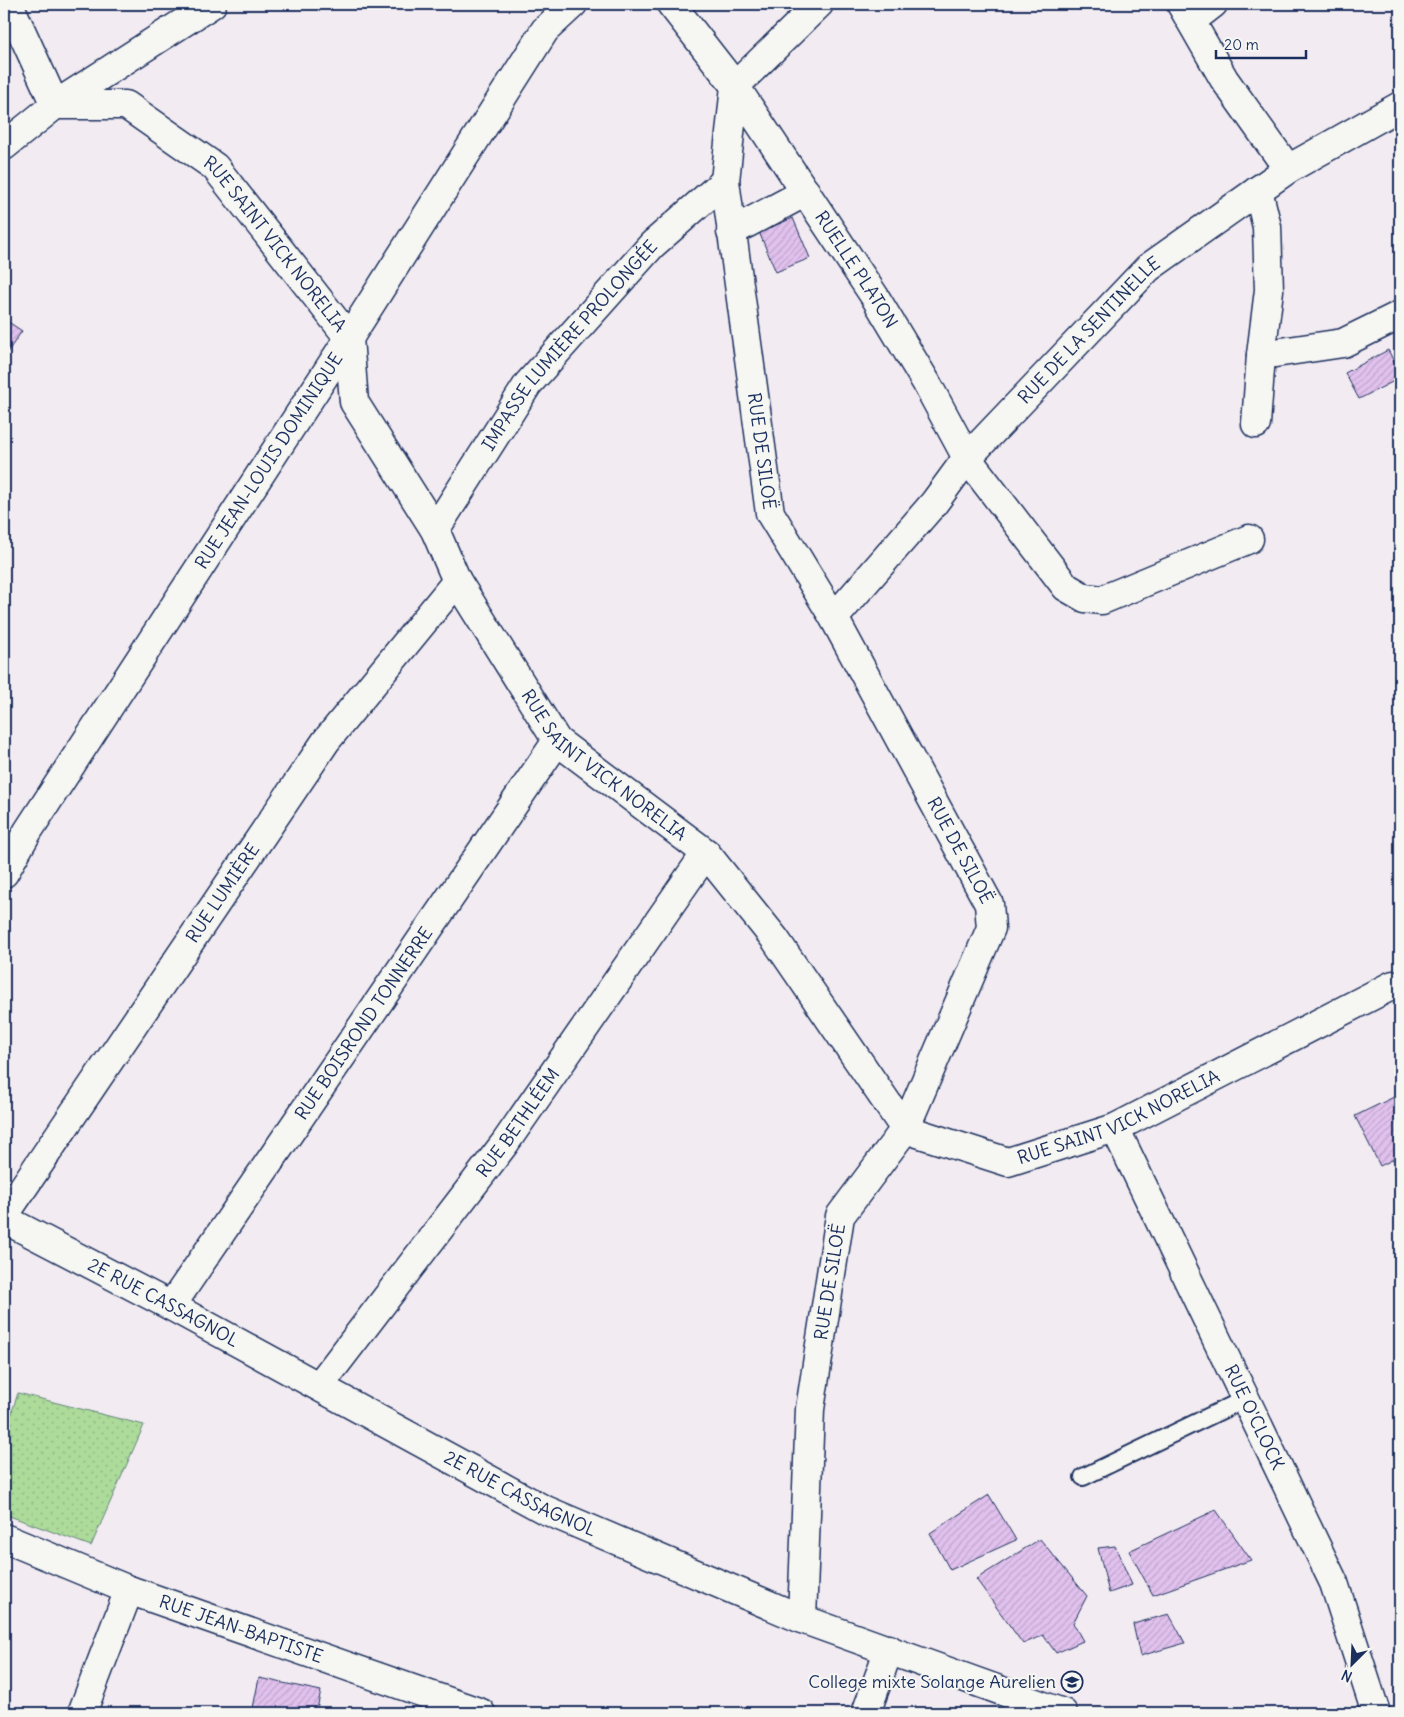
<svg xmlns="http://www.w3.org/2000/svg" width="1404" height="1717" font-family="Delius,sans-serif">
  <defs>
    <pattern id="grass-dots" width="8" height="8" patternUnits="userSpaceOnUse" patternTransform="scale(1.25)"><rect width="8" height="8" fill="#acdb9a"/><path d="M2 2h.1M6 6h.1" fill="none" stroke="#93bc87" stroke-width="1.8" stroke-linecap="round"/></pattern>
    <pattern id="building-hatch" width="6" height="6" patternUnits="userSpaceOnUse" patternTransform="scale(1.25)"><rect width="6" height="6" fill="#e1c1ed"/><path d="M-1 1l2-2M0 6l6-6M5 7l2-2" fill="none" stroke="#c0a6ce"/></pattern>
  </defs>
  <rect width="100%" height="100%" fill="#f2ebf1"/>
  <filter id="ink" filterUnits="userSpaceOnUse"><feTurbulence type="fractalNoise" baseFrequency=".02" numOctaves="2"/><feDisplacementMap in="SourceGraphic" scale="10" xChannelSelector="R" yChannelSelector="G"/><feConvolveMatrix kernelMatrix="1 2 1 2 8 2 1 2 1" color-interpolation-filters="sRGB"/></filter>
  <g filter="url(#ink)">
    <!-- grass -->
    <path fill="url(#grass-dots)" stroke="#64857c" d="M18,1393L144,1425L91,1546L4,1514V1436Z"/>
    <!-- building -->
    <path fill="url(#building-hatch)" stroke="#1b2f5e" d="M793,218L810,258L776,272L759,232Z
      M4,319L22,331L4,357Z
      M1388,350L1400,373V378L1359,399L1345,373Z
      M1400,1094V1156L1380,1166L1355,1116Z
      M989,1495L1016,1540L950,1570L930,1533Z
      M1216,1510L1251,1560L1153,1595L1129,1551Z
      M1040,1539L1087,1596L1073,1623L1083,1641L1056,1653L1043,1635L1023,1644L976,1579Z
      M1115,1546L1132,1585L1109,1593L1098,1548Z
      M1169,1614L1185,1643L1140,1656L1133,1624Z
      M259,1678L321,1691L316,1713H252Z"/>
    <g fill="none" stroke-linecap="round" stroke-linejoin="round">
      <!-- lane casing -->
      <g stroke="#1b2f5e" stroke-width="20">
        <path id="lane" d="M1083,1477L1245,1399"/>
      </g>
      <!-- street casing -->
      <g stroke="#1b2f5e" stroke-width="31">
        <g id="street">
          <path id="s1" d="M9,4L55,105H126L215,167L349,338L354,402L435,530L457,581L557,741L706,853L775,939L905,1129L1008,1162L1115,1128L1393,985L1400,987"/>
          <path id="s2" d="M671,4L735,86L875,297L926,382L967,458L1066,587L1085,598L1102,600L1249,539"/>
          <path d="M1181,4L1224,79L1288,169"/>
          <path d="M1191,21L1213,4"/>
          <path id="s3" d="M735,86L725,181L770,513L834,618L989,904L991,928L905,1129L840,1216L810,1409L802,1619"/>
          <path d="M735,86L819,4"/>
          <path d="M4,146L55,105L212,4"/>
          <path d="M731,232L806,192"/>
          <path d="M1261,355L1343,343L1400,315"/>
          <path d="M1256,424L1261,355L1269,290L1267,227L1258,190"/>
          <path id="s4" d="M435,530L528,384L652,245L725,181"/>
          <path id="s5" d="M834,618L934,503L967,458L1148,268L1288,169L1400,106"/>
          <path id="s6" d="M4,873L28,831L349,338L545,30L573,4"/>
          <path id="s7" d="M1115,1128L1334,1583L1376,1713"/>
          <path id="s8" d="M4,1216L326,741L457,581"/>
          <path id="s9" d="M4,1219L171,1306L543,1509L802,1619L1063,1713"/>
          <path id="s10" d="M171,1306L557,741"/>
          <path id="s11" d="M319,1386L505,1143L706,853"/>
          <path id="s12" d="M4,1538L129,1590L481,1713"/>
          <path d="M82,1713L129,1590"/>
          <path d="M866,1713L889,1649"/>
        </g>
      </g>
      <!-- lane -->
      <use href="#lane" stroke="#f6f6f2" stroke-width="16"/>
      <!-- street -->
      <use href="#street" stroke="#f6f6f2" stroke-width="28"/>
    </g>
  </g>
  <!-- icons -->
  <defs>
    <g id="school-ring" transform="scale(1.125)"><circle r="9.5" fill="#f6f6f2" stroke="#1b2f5e" stroke-width="1.5"/><path d="M0-5L7-2L0 1L-7-2ZM-4 1L0 2.5L4 1V4Q0 6-4 4Z" fill="#1b2f5e"/></g>
  </defs>
  <g fill-rule="evenodd">
    <use href="#school-ring" x="1072" y="1682"/>
  </g>
  <g text-anchor="middle" stroke-width="4" stroke-linejoin="round" paint-order="stroke">
    <!-- street labels -->
    <g font-size="18" fill="#1b2f5e" stroke="#f6f6f2">
      <text dy="6" stroke="none"><textPath href="#s1" startOffset="388">RUE SAINT VICK NORELIA</textPath></text>
      <text dy="6" stroke="none"><textPath href="#s2" startOffset="324">RUELLE PLATON</textPath></text>
      <text dy="6" stroke="none"><textPath href="#s5" startOffset="385">RUE DE LA SENTINELLE</textPath></text>
      <text dy="6" stroke="none"><textPath href="#s4" startOffset="229">IMPASSE LUMIÈRE PROLONGÉE</textPath></text>
      <text dy="6" stroke="none"><textPath href="#s3" startOffset="368">RUE DE SILOË</textPath></text>
      <text dy="6" stroke="none"><textPath href="#s6" startOffset="490">RUE JEAN-LOUIS DOMINIQUE</textPath></text>
      <text dy="6" stroke="none"><textPath href="#s1" startOffset="1018">RUE SAINT VICK NORELIA</textPath></text>
      <text dy="6" stroke="none"><textPath href="#s3" startOffset="818">RUE DE SILOË</textPath></text>
      <text dy="6" stroke="none"><textPath href="#s8" startOffset="390">RUE LUMIÈRE</textPath></text>
      <text dy="6" stroke="none"><textPath href="#s10" startOffset="342">RUE BOISROND TONNERRE</textPath></text>
      <text dy="6" stroke="none"><textPath href="#s1" startOffset="1722">RUE SAINT VICK NORELIA</textPath></text>
      <text dy="6" stroke="none"><textPath href="#s11" startOffset="330">RUE BETHLÉEM</textPath></text>
      <text transform="translate(830 1282) rotate(-81)" y="6">RUE DE SILOË</text>
      <text dy="6" stroke="none"><textPath href="#s9" startOffset="180">2E RUE CASSAGNOL</textPath></text>
      <text dy="6" stroke="none"><textPath href="#s7" startOffset="321">RUE O'CLOCK</textPath></text>
      <text dy="6" stroke="none"><textPath href="#s9" startOffset="585">2E RUE CASSAGNOL</textPath></text>
      <text dy="6" stroke="none"><textPath href="#s12" startOffset="254">RUE JEAN-BAPTISTE</textPath></text>
    </g>
    <!-- poi labels -->
    <g font-size="18" fill="#1b2f5e" stroke="#f6f6f2" text-anchor="end">
      <text x="1056" y="1688">College mixte Solange Aurelien</text>
    </g>
  </g>
  <!-- margin -->
  <rect width="1404" height="1717" fill="none" stroke="#f6f6f2" stroke-width="20"/>
  <rect x="10" y="10" width="1384" height="1697" fill="none" stroke="#1b2f5e" stroke-width="2" filter="url(#ink)"/>
  <!-- north arrow -->
  <g transform="translate(1352 1664) rotate(204)" stroke="#f6f6f2" stroke-width="4" paint-order="stroke">
  <path d="M0-4L9 19L0 12L-9 19Z" fill="#1b2f5e"/>
  <text y="-8" font-size="14" font-weight="bold" text-anchor="middle" fill="#1b2f5e">N</text>
  </g>
  <!-- scale -->
  <path d="M1216 50v8h90v-8" fill="none" stroke="#1b2f5e" stroke-width="2.5"/>
  <text x="1224" y="50" font-size="15" fill="#1b2f5e" stroke="#f6f6f2" stroke-width="4" paint-order="stroke">20 m</text>
</svg>
